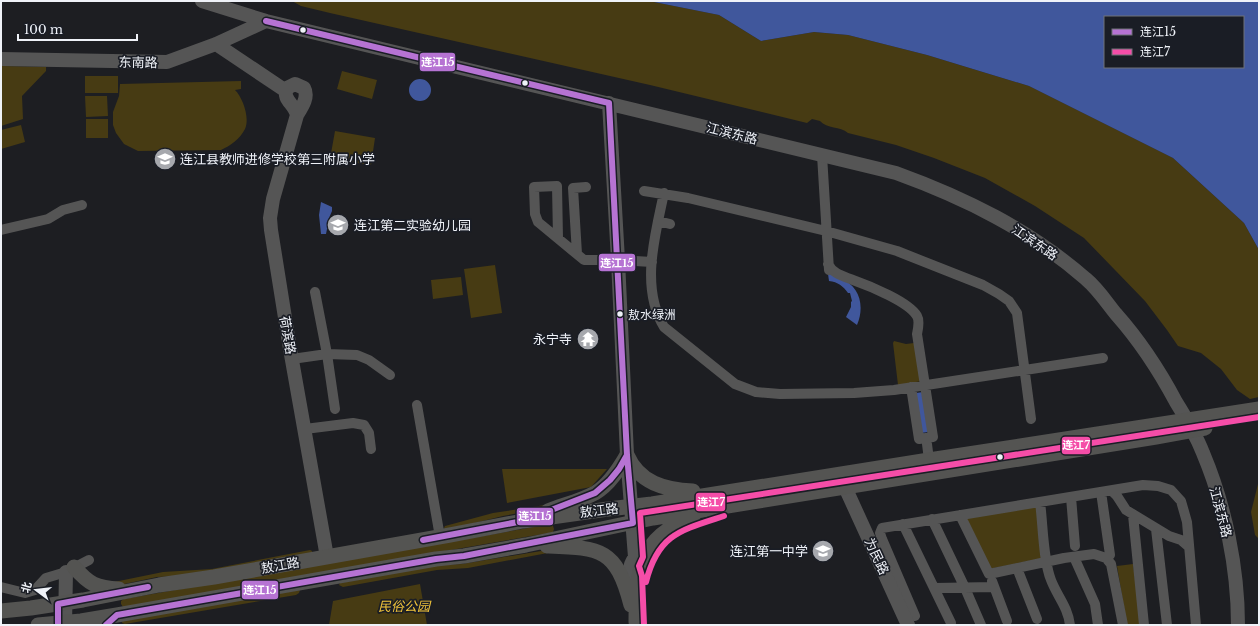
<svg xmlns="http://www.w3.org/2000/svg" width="1260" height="626" font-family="'Libre Baskerville','Noto Sans SC',serif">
  <rect width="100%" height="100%" fill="#1d1e22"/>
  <!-- green -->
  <path fill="#473b13" d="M292,1H649L719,15L761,41L814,32L848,35L927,55L1029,86L1173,158L1244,223L1259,250V397L1250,399L1237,390L1221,369L1201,353L1178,346L1167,330L1145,301L1084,238L1035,206L985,178L934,158L896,145L848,133C840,126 827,129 820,121L812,119L807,123L650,85L330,13L301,6Z
    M1,66L46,67V71L22,96L23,119L1,126Z
    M342,71L377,80L372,99L337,89Z
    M85,76H118V93H85Z
    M241,81V89L235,90C243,98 250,118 245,129C240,139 230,146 221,150L138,151L124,144L116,133L113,125V112L119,96L120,84Z
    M85,96H107L108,116L86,117Z
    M86,119H108V138H86Z
    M21,125L25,142L1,149V130Z
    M335,131L375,138L371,165L330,159Z
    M495,265L502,313L471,318L464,269Z
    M461,277L463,295L433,299L431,280Z
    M894,341L906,344L914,343L922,381L898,385L893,343Z
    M502,469H607L591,487L507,503Z
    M1259,480V539L1255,535L1251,512Z
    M545,505L547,508L503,516L446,530L444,528L445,526L493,513Z
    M1038,506L1044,558L989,569L964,519Z
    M551,524L553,526L554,529L553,532L549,533L123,607L121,604V601L124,599Z
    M553,549V552L468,568L437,570L343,587L339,585L340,583L438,565L462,564Z
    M310,550L312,551V553L181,576L157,577L115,586L114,582L163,572L212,569Z
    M1133,564L1141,625H1127L1117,566Z
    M420,584L427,625H329L333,601Z
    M300,590L299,593L296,595L125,624L122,623L123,619Z"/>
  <!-- water -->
  <path fill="#40579c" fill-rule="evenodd" d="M649,1H1259V250L1244,223L1173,158L1029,86L927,55L848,35L814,32L761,41L719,15ZM1105,17H1243V67H1105Z
    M409 90a11 11 0 1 1 22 0a11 11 0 1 1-22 0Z
    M321,202L332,207V211L329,218L331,219V226L327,229L326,234H321L319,215Z
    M828,274C833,274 836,276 840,278C860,286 865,306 857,325L846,317L851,307V302L852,301L850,293H848C843,286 838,282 829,281Z
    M923,392L928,432L921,433L916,393Z"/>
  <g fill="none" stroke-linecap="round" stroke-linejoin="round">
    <!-- street -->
    <path stroke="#555" stroke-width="10" d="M822,155L829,270
      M644,191L688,198L826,231L897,251L983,285L999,294L1009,301L1017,313L1031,419
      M664,193C655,236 640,287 664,327L735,384L756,392L780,394L854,393L894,390L1103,358
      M658,221L670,224
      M1,230L48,219L63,210L82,205
      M558,238L557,186L534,187L535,214L538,222L584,260H618L652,262
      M577,254L573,188L586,187
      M828,264C833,274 843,276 853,280C870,286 909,302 917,316C920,321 918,329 917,334L933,437L919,439L911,387
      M315,292L327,354L335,409
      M292,359L327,354L357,355L369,360L390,375
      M417,405L440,537
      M305,429L353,423L364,425L369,433L371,449
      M927,444L929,460
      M1112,491L1117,496L1126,510L1169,536L1181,540L1189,547
      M1101,492L1110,555
      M1071,497L1075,546
      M1040,502C1043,524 1043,560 1051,580C1057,596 1068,607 1070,625
      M960,515L989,574L1064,558L1094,554L1106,558L1111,564L1123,625
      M1133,515L1144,625
      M932,519L965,588L981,625
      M903,524L951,623
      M1156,529L1167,625
      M1074,557L1095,604L1098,625
      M1017,568L1037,619
      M992,581L1007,621
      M1,587L25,593L35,590L46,578L66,572L89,560
      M934,588L994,587
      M915,616L882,539L880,533L882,528L1143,485L1158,486L1171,490L1181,501L1187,522L1196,625"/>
    <!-- secondary -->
    <path stroke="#555" stroke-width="14" d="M202,1L266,21L896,173C965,198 1030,230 1086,279C1098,289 1107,303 1116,314C1140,341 1159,370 1176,402C1186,418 1196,435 1203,453C1225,505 1238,568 1238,625
      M216,44L286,91
      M1,59L167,62L216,44L266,21
      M609,103L618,260L627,455L635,557C628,568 631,566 634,576C635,581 634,586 634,591
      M297,115C294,103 282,100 287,88L295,84L304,88C309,97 302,107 297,115L273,199L270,218L271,230L290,349L327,557
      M845,487L908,625
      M65,625L66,572"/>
    <!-- primary -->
    <path stroke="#545452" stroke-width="15" d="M627,455C639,483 665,490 693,491
      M548,511C563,505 580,501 595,493C609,485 619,469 627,455
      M547,546C601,548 616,548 631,605
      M74,567C89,584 96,588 119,589
      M1,611L31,608L83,600L159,585L214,577L450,535L523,521L608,509L652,504L929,460L1259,409
      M636,622C636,571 639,537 693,517
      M38,625L81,621L117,615L436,559L464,556L526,545L653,518L1156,437L1205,428"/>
    <!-- bus-1 casing -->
    <g stroke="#1a1d25" stroke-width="9">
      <path id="bus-1" d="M266,21L609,103
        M423,540L523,521L595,493L610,480L619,469L627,455
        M58,625V604L148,587
        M106,625L117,615L436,559L464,556L633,523L627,455L609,103"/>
    </g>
    <!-- bus-2 casing -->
    <g stroke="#1a1d25" stroke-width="9">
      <path id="bus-2" d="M646,582C658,534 681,530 724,516
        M644,625L642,576L639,566L643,557L640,513L1259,417"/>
    </g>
    <!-- bus-1 -->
    <use href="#bus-1" stroke="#b673d3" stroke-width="6"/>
    <!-- bus-2 -->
    <use href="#bus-2" stroke="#f54da8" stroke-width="6"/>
  </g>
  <!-- icons -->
  <defs>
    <g id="school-disc" transform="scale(1.15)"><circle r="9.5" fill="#a6a8ad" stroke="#1a1d25"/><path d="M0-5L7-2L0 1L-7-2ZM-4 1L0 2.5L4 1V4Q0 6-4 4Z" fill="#fff"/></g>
    <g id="temple-disc" transform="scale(1.15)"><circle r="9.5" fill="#a6a8ad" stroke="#1a1d25"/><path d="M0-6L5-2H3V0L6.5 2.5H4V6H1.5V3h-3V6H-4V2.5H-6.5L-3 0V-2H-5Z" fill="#fff"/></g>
  </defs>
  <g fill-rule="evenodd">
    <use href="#school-disc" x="165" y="159"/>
    <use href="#school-disc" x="338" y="225"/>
    <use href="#temple-disc" x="588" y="339"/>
    <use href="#school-disc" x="823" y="551"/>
  </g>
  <!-- markers -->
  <g fill="#eff2f8" stroke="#1a1d25" stroke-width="1.5">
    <circle cx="303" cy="30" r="3.5"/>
    <circle cx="525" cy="83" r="3.5"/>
    <circle cx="620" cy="314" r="3.5"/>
    <circle cx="1000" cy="457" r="3.5"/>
  </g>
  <g text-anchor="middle" stroke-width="3.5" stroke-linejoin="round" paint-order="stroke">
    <!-- bus labels -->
    <g font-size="12" fill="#eff2f8" stroke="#1a1d25" text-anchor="start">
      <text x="628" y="319">敖水绿洲</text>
    </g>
    <!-- street labels -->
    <g font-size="13" fill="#eff2f8" stroke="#1a1d25">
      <text transform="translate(138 62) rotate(1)" y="5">东南路</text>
      <text transform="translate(732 133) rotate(14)" y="5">江滨东路</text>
      <text transform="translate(1035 242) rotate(34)" y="5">江滨东路</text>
      <text transform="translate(288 335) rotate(80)" y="5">荷滨路</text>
      <text transform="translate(599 510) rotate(-7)" y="5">敖江路</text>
      <text transform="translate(1221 512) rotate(75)" y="5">江滨东路</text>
      <text transform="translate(877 556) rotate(65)" y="5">为民路</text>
      <text transform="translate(280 565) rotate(-10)" y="5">敖江路</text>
    </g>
    <!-- poi labels -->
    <g font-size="13" fill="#eff2f8" stroke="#1a1d25" text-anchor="start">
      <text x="180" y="164">连江县教师进修学校第三附属小学</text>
      <text x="354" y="230">连江第二实验幼儿园</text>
      <text x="572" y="344" text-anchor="end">永宁寺</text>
      <text x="808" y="556" text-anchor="end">连江第一中学</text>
    </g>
    <!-- park labels -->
    <g font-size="13" font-style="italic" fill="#f0c33a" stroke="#1a1d25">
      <text x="404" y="611">民俗公园</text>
    </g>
  </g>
  <g stroke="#1a1d25" stroke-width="1.5">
    <rect x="419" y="52" width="37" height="20" rx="4" fill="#b673d3"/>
    <rect x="598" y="253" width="38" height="19" rx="4" fill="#b673d3"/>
    <rect x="1061" y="436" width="30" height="19" rx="4" fill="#f54da8"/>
    <rect x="695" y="492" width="31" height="20" rx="4" fill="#f54da8"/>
    <rect x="516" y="507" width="38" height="19" rx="4" fill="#b673d3"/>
    <rect x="241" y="580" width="38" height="20" rx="4" fill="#b673d3"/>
  </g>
  <g font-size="11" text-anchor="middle" font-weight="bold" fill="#fff">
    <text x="438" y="66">连江15</text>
    <text x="617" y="267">连江15</text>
    <text x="1076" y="449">连江7</text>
    <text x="711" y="506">连江7</text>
    <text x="535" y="520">连江15</text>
    <text x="260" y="594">连江15</text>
  </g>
  <!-- border -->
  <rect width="1260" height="626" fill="none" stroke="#eff2f8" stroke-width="4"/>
  <!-- legend -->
  <rect x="1104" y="16" width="140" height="52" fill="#1a1d25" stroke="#6f7279"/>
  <rect x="1112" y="29" width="20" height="6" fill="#b673d3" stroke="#6f7279"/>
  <text x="1140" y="36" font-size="12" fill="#eff2f8">连江15</text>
  <rect x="1112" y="49" width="20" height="6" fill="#f54da8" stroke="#6f7279"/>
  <text x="1140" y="56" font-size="12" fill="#eff2f8">连江7</text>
  <!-- north arrow -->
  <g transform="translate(36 590) rotate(285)" stroke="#1a1d25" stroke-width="3" paint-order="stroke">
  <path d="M0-3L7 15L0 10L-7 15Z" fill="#eff2f8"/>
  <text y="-6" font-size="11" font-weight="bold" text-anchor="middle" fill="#eff2f8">北</text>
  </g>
  <!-- scale -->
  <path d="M18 34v6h119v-6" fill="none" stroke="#eff2f8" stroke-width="2"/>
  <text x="24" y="34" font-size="12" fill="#eff2f8" stroke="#1a1d25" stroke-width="3" paint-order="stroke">100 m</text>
</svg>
